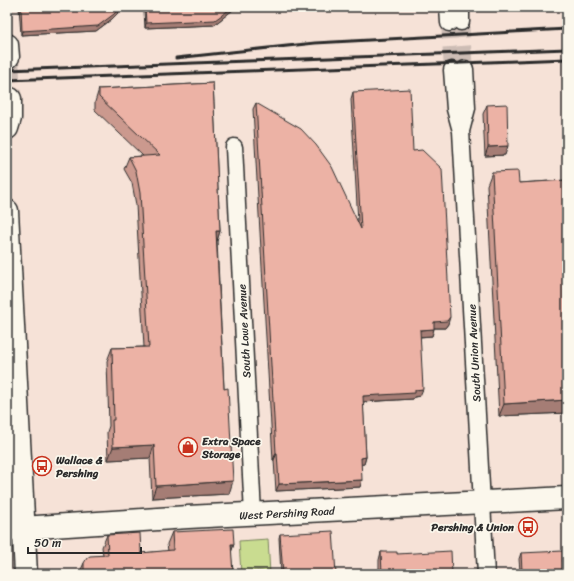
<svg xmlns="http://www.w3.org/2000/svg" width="574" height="581" font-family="Sriracha,sans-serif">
  <rect width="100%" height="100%" fill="#f6e2d7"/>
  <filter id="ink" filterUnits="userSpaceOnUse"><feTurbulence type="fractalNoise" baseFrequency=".025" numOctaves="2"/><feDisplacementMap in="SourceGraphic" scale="8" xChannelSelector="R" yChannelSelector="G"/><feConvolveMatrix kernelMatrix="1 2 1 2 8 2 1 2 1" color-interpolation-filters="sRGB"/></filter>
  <g filter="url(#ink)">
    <!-- green -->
    <path fill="#c9dc90" stroke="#7a845e" d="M268,539L270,574C253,566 254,574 241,574L239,541Z"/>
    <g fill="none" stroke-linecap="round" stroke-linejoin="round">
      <!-- street-tunnel -->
      <path stroke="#cdbdb5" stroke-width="16" stroke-dasharray="16 8" stroke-linecap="butt" d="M461,22L465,69
        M449,23L452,70"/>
      <!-- secondary-tunnel -->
      <path stroke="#cdbdb5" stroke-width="22" stroke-dasharray="22 11" stroke-linecap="butt" d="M8,57L10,99"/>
      <!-- street casing -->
      <g stroke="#2b2b2b" stroke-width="19">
        <path id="street" d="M448,7L449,23
          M461,7V22
          M452,70L455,109L461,131L486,574
          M461,131L467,108L465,69
          M234,147L253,514"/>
      </g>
      <!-- secondary casing -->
      <g stroke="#2b2b2b" stroke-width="25">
        <path id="secondary" d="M7,45L8,57
          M7,128L10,118V99
          M7,211L26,574
          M7,529L188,517L567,498"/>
      </g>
      <!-- street -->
      <use href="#street" stroke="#fbf7ec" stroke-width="16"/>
      <!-- secondary -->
      <use href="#secondary" stroke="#fbf7ec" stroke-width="22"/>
      <!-- rail -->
      <path stroke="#2b2b2b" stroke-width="3" d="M176,58L315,43L567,29
        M7,70L567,49
        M7,80L567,59"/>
    </g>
    <!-- wall -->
    <path fill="#cb998e" stroke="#2b2b2b" d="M19,7H124L112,19L96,31L21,35Z
      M145,7L234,9L214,25L145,28L144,11Z
      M213,83L220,231L217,241L229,494L152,498L150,458L108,460L107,432L109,426L107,361L112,348L144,347L136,205L132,183L124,169L129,157L143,156L95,110V102L99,89Z
      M353,92L413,151L448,324L445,328H434L432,336L420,337V396L414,397L413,399L363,402L366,457L364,464H361L360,487L276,491L274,460H273L253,109L256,103L358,222L351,99Z
      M487,105L505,155L485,156L483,114Z
      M492,172L519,183L567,180V413L499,416L487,185Z
      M172,532L234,544L231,552L233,574H79L84,563L103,555L102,547L107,535L141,553L168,551L167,544Z
      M280,534L336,574H281L279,538Z
      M381,552L397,554L452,574H379V560Z
      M521,553L563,568L567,574H516L517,571H520L519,559Z"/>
    <!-- shaded-wall -->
    <path fill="#a57d74" stroke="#2b2b2b" d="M121,7H124L112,19L96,31L21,35L22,31Z
      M233,7H235L234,9L214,25L145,28L146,23Z
      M508,146L505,155L485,156L488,147Z
      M216,231H220L216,244Z
      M450,317L448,324L445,328H431L434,322Z
      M434,329L432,336L417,337L420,330Z
      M423,389L420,396L414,397L413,399L360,402L363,396Z
      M567,400V413L499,416L504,404Z
      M154,445L150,458L108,460L113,447Z
      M276,453H277L274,460H273Z
      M366,457L364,464L358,465L361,458Z
      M362,480L360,487L276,491L279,484Z
      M233,481L229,494L152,498L156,486Z
      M231,544H234L230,556Z"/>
    <!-- building -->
    <path fill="#ecb2a5" stroke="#2b2b2b" d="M21,7H121L114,14L98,26L22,31Z
      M145,7H233L215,20L146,23Z
      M213,83L220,231H216L224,389L228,388L233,481L156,486L154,445L113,447L112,420H114L112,348L149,347L140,193L136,171L129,157L160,155L99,97V89Z
      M410,89L413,151L422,150L442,169L450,317L447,321L434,322V329L420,330L423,389L415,390V393L363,396L366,457L361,458L362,480L279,484L277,453H276L256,103L301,129L316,145L332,167L361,229L353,92Z
      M507,104L508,146L488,147L487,105Z
      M518,171L519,183L567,180V400L504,404L492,172Z
      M233,529L234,544H231L233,574H84V563L87,558L90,556L108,555L107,535L140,533L141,553L173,550L172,532Z
      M333,531L336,574H283L280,534Z
      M451,551L452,574H382L381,552H397V554Z
      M563,551V568H567V574H517V571H522L521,553Z"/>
  </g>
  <!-- icons -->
  <defs>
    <g id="shop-ring" transform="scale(1)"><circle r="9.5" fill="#fbf7ec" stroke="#c8321e" stroke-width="1.5"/><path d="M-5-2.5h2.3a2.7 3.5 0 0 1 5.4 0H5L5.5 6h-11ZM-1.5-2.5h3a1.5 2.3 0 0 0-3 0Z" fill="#c8321e"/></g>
    <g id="bus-ring" transform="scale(1)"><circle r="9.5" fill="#fbf7ec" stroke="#c8321e" stroke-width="1.5"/><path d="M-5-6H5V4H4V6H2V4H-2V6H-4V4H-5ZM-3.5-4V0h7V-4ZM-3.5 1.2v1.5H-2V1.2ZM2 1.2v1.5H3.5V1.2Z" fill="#c8321e"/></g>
  </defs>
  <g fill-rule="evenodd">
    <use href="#shop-ring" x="188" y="447"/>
    <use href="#bus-ring" x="42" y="466"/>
    <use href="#bus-ring" x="528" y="527"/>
  </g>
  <g text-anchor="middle" stroke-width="3.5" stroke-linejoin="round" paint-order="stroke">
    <!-- street labels -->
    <g font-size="11" fill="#2b2b2b" stroke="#fbf7ec">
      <text transform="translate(244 331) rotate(-93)" y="4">South Lowe Avenue</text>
      <text transform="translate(474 353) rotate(-93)" y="4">South Union Avenue</text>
      <text transform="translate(287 513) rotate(-3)" y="4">West Pershing Road</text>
    </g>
    <!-- poi labels -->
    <g font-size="11" font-weight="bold" fill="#2b2b2b" stroke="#fbf7ec" text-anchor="start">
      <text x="202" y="445">Extra Space<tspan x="202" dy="13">Storage</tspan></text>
      <text x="56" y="464">Wallace &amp;<tspan x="56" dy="13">Pershing</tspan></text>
      <text x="514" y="531" text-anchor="end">Pershing &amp; Union</text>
    </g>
  </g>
  <!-- margin -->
  <rect width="574" height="581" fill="none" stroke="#fbf7ec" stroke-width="24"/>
  <rect x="12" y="12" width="550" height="557" fill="none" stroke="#2b2b2b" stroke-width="1.5" filter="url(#ink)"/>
  <!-- scale -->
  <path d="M28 547v6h113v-6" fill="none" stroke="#2b2b2b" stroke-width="2"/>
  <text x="34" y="547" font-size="12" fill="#2b2b2b" stroke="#fbf7ec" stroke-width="3" paint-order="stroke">50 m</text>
</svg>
